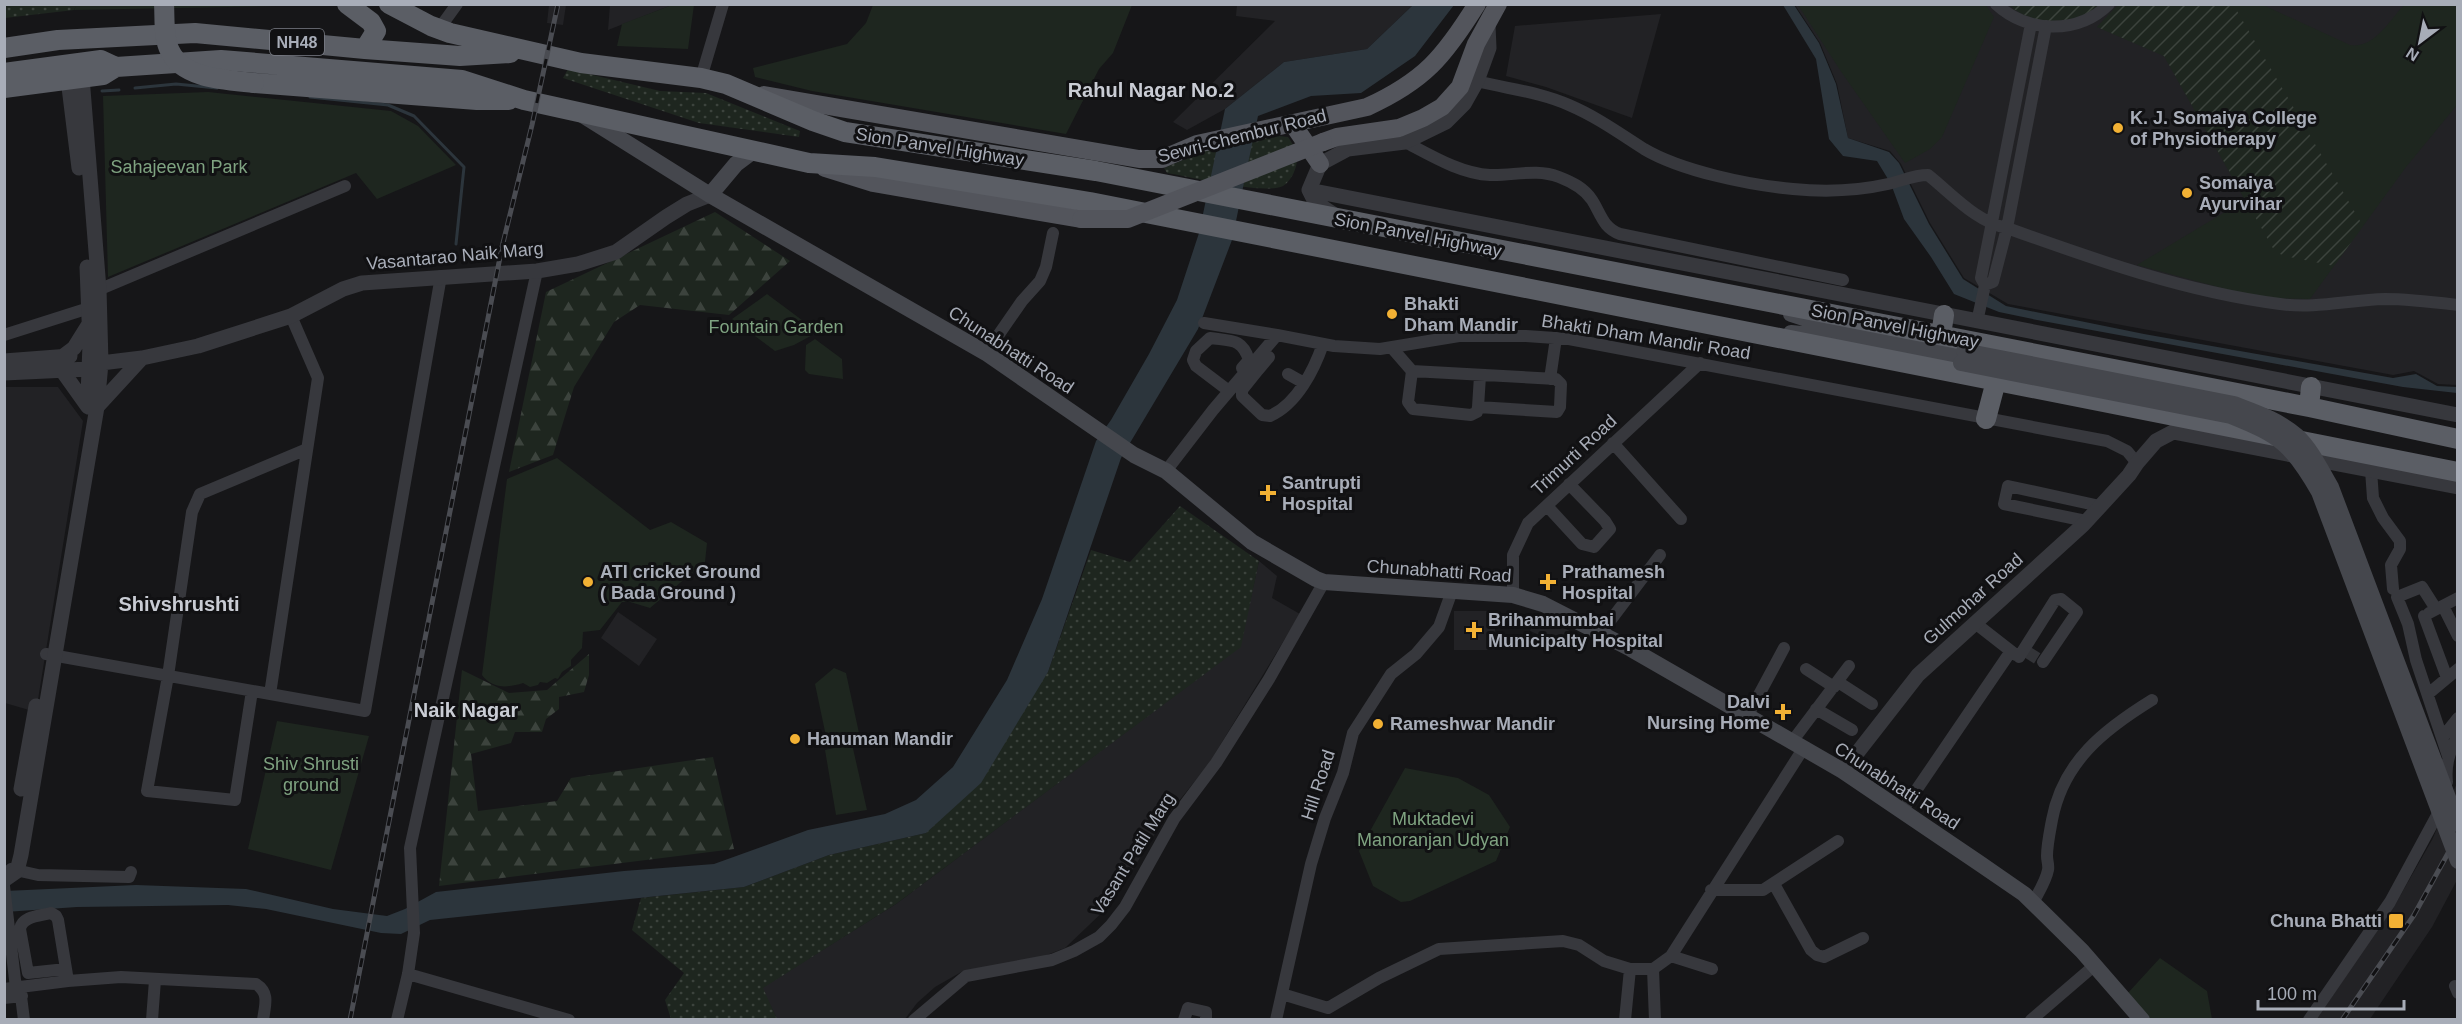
<svg xmlns="http://www.w3.org/2000/svg" width="2462" height="1024" font-family="Helvetica,sans-serif">
  <defs>
    <pattern id="grass-dots" width="8" height="8" patternUnits="userSpaceOnUse" patternTransform="scale(1.5)"><rect width="8" height="8" fill="#1e261f"/><path d="M2 2h.1M6 6h.1" fill="none" stroke="#3c433d" stroke-width="1.8" stroke-linecap="round"/></pattern>
    <pattern id="forest-firs" width="22" height="20" patternUnits="userSpaceOnUse" patternTransform="scale(1.5)"><rect width="22" height="20" fill="#1e261f"/><path d="M5 1l3.5 6h-7zM16 11l3.5 6h-7z" fill="#3c433d"/></pattern>
    <pattern id="garden-furrows" width="10" height="10" patternUnits="userSpaceOnUse" patternTransform="scale(1.5)"><rect width="10" height="10" fill="#1e261f"/><path d="M-1 1l2-2M0 10L10 0M9 11l2-2" fill="none" stroke="#3c433d"/></pattern>
  </defs>
  <rect width="100%" height="100%" fill="#161618"/>
  <!-- built -->
  <path fill="#222225" d="M549,5H566L563,25L547,23Z
    M610,5H672L608,30Z
    M1237,5H1413L1367,49L1284,62L1225,109L1187,130L1173,122L1275,21L1236,16Z
    M1795,5H2457V385L2438,384L2414,371L2393,375L2008,304L1964,278L1930,223L1901,164L1890,151L1848,138L1837,84L1820,43Z
    M1661,14L1632,118L1546,87L1506,76L1515,26Z
    M4,387H58L83,421L36,712L5,703Z
    M1259,561L1277,576L1272,598L1300,614L1208,765L1165,818L1111,904L1065,948L1026,963L963,971L935,987L917,1003L905,1019H777L762,988L896,904L1240,647Z
    M1454,611H1495V650H1454Z
    M618,612L657,639L639,666L601,638Z
    M1536,613L1577,635L1570,648L1530,631Z
    M2457,783V880L2432,927L2370,1019L2316,1020L2396,903L2432,840Z"/>
  <!-- grass -->
  <path fill="url(#grass-dots)" d="M4,5H77L74,10L5,18Z
    M568,69L660,91L706,93L800,131L799,137L699,123L563,78Z
    M1270,135L1288,137C1296,148 1300,159 1294,172C1292,177 1288,183 1283,186C1263,195 1191,177 1167,173L1164,168L1209,149Z
    M1180,506L1259,561L1241,647L896,904L763,988L777,1019H671L665,1000L684,973L632,930L641,898L744,887L829,855L926,833L1048,672L1091,550L1130,562Z"/>
  <!-- forest -->
  <path fill="url(#forest-firs)" d="M715,212L790,261L729,315L640,305L614,322L574,387L553,455L509,472L546,292Z
    M589,654V675L584,692L559,697V709L546,719L542,732H515L511,743L471,754L478,811L557,801L571,778L713,757L734,849L439,886L462,670L509,693L547,690Z"/>
  <!-- park -->
  <path fill="#1e261f" d="M77,4L327,5L74,10Z
    M672,5H694L688,49L617,46L622,24Z
    M873,5V4L1132,5L1113,53L1099,69L1066,134L812,91L755,77L753,68L847,44L866,23Z
    M1798,5H1986L1994,17L1942,137L1930,149L1905,163L1840,70Z
    M2118,5H2263L2350,45C2374,49 2389,21 2404,5H2457V105L2406,167L2310,299L2259,298L2137,265L2245,200L2164,56L2097,27Z
    M208,92L391,111L418,126L456,165L377,199L356,173L108,277L103,96Z
    M767,294L818,332L794,345L775,351L732,319Z
    M815,339L842,359L843,379L809,374L805,370L806,345Z
    M557,458L650,530L671,522L707,543L705,562L650,608L630,602H622L600,630L583,632L582,648L571,660V666L562,672L558,679L555,678L547,683L540,682L538,685L530,687L523,683C508,688 492,689 482,675L507,479Z
    M834,668L846,673L859,733L827,741L815,684Z
    M277,721L369,736L331,870L248,849Z
    M852,744L867,810L836,815L825,750Z
    M1405,768L1458,778L1489,795L1510,827L1496,861L1410,901L1401,902L1373,886L1359,851Z
    M2160,958L2207,991L2212,1019H2148L2127,994Z"/>
  <!-- garden -->
  <path fill="url(#garden-furrows)" d="M2233,4L2363,226L2334,266L2285,256L2275,252L2164,56L2097,27L2118,5Z
    M2009,5H2099C2075,28 2033,27 2009,5Z"/>
  <!-- water -->
  <path fill="#2c353c" d="M1413,5H1454L1415,56L1361,93L1311,96L1258,116L1232,240L1198,329L1121,458L1048,672L981,783L926,833L829,855L744,887L430,920L401,934L381,933L266,909L228,905L77,907L5,912V891L136,885L246,889L333,909L387,916L405,909L436,892L624,871L714,864L808,830L885,814L916,800L953,767L1007,680L1042,599L1096,441L1111,420L1149,354L1177,300L1199,233L1225,109L1284,62L1367,49Z
    M1783,5H1794L1819,43L1836,84L1848,138L1889,152L1899,163L1929,224L1963,279L2006,306L2144,334L2393,378L2416,374L2437,386L2457,387V393L2403,387L2037,320L1999,312L1954,294L1931,257L1904,219L1891,184L1877,161L1843,156L1829,139L1816,59Z"/>
  <g fill="none" stroke-linecap="round" stroke-linejoin="round">
    <!-- stream -->
    <path stroke="#2c353c" stroke-width="3" d="M135,88L176,84L217,88
      M102,91L119,90
      M310,97L388,105L414,116L464,167L456,244"/>
    <!-- minor-tunnel -->
    <path stroke="#333438" stroke-width="12" stroke-dasharray="12 6" stroke-linecap="butt" d="M2027,652L2043,662"/>
    <!-- minor -->
    <path stroke="#37383d" stroke-width="12" d="M1996,4C2027,33 2078,35 2109,4
      M439,29L457,4
      M701,78L723,4
      M1477,81C1508,89 1540,92 1569,105C1597,117 1619,133 1644,149C1681,171 1749,185 1793,189C1824,192 1857,191 1888,184C1902,181 1913,175 1928,175C1952,194 1976,222 2007,228C2096,260 2186,292 2280,304C2315,309 2349,300 2385,299C2409,299 2433,302 2458,305
      M1405,142C1430,155 1461,174 1490,175C1513,176 1536,168 1559,177C1572,182 1584,188 1592,200C1601,214 1603,228 1620,234L1843,280
      M1985,285L1993,282L2007,228L2046,26
      M91,293L345,186
      M1977,322L1985,285L1981,278L2031,24
      M1204,323L1277,335
      M4,335L89,308
      M1392,348L1412,371L1408,402L1413,409L1471,415L1477,412L1478,407L1557,412L1560,407L1561,384L1556,379L1412,371
      M986,353L1022,301L1040,281L1046,267L1053,233
      M1252,364L1258,370L1242,390V396L1262,415L1270,416C1297,404 1314,370 1323,344
      M1258,370L1269,357
      M1288,374L1304,383
      M1550,379L1556,338
      M1229,391L1196,366L1193,360L1196,351L1210,338C1231,341 1242,338 1249,360L1242,368
      M1478,407L1480,376
      M1613,443L1681,519
      M2371,470L2373,498L2383,518L2400,541V549L2391,565L2393,589
      M1166,471L1213,410L1277,335L1334,346L1380,349L1459,336H1526L1569,339L2107,441L2127,451L2137,463
      M1547,506L1582,544L1594,547L1610,529L1605,521L1569,484
      M2086,521L2004,504L2008,486L2100,506
      M1513,595V555L1528,523L1700,363
      M2443,606L2458,636
      M2436,609L2422,587L2397,597L2408,624L2416,660L2448,756
      M2429,613L2458,598
      M2424,616L2447,678
      M1975,623L2016,655
      M1601,633L1660,555
      M46,654L365,711L441,276
      M2019,657L2055,600L2061,599L2077,612L2043,662
      M1806,669L1834,687
      M1838,682L1872,704
      M252,691L235,800L147,791L168,676L192,512L200,494L307,449
      M270,694L318,378L291,316
      M2428,694L2458,669
      M1816,709L1852,730
      M1747,717L1784,648
      M2442,738L2458,718
      M1791,743L1849,666
      M2447,782C2445,763 2450,752 2458,734
      M1902,811L2011,651
      M11,869L38,875L129,877L131,872
      M1774,884L1811,950L1817,955L1824,957L1863,938
      M4,886L16,988
      M1711,890H1763L1838,841
      M2033,903C2038,893 2046,881 2048,870C2049,865 2047,861 2047,856C2047,845 2050,831 2052,820C2063,761 2105,729 2152,700
      M1671,956L1712,969
      M66,969L28,973L20,929C22,916 40,916 51,913L56,916L58,920L68,981
      M1653,969L1655,1020
      M408,974L569,1020
      M2455,986L2458,993
      M20,988L24,1020
      M4,989L68,981L121,977L256,984C270,993 265,1005 263,1020
      M1282,994L1328,1008L1379,978L1439,949L1563,941L1579,945L1604,961L1630,969H1653L1671,956L1803,749
      M4,998L22,996
      M152,1020L155,980
      M397,1020L408,974L414,933L410,848L537,271
      M914,1020L966,976L1052,960L1074,951L1099,937L1111,925L1125,907L1174,819L1216,763L1269,679L1324,582
      M1184,1020L1188,1008L1206,1012V1020
      M1276,1020L1311,864L1325,818L1343,773L1353,733L1391,674L1416,654L1439,627L1452,591
      M1625,1020L1630,969
      M2031,1020L2095,965
      M2309,1020L2390,902L2442,806"/>
    <!-- tertiary -->
    <path stroke="#37383d" stroke-width="15" d="M68,79L79,168
      M1309,190L2458,415
      M1333,214L1315,202L1309,190L1320,164L1348,149L1405,142L1446,122L1464,104L1477,81L1489,48L1488,25
      M87,267L90,344L88,395
      M4,361L70,356
      M4,373L89,369L101,363L142,358L198,346L291,316L343,289L362,283L537,271L578,264L616,252L666,217L687,204L710,195
      M88,407L63,372L62,357L74,348L89,324
      M97,407L142,358
      M1843,771L1918,675L2083,525L2129,475L2137,463L2156,441L2173,432L2458,487
      M21,789L36,706
      M4,880L17,871L21,855L97,407L101,363L99,289L82,77"/>
    <!-- secondary -->
    <path stroke="#45474d" stroke-width="16" d="M584,116L710,195L986,353L1134,455L1166,471L1252,542L1316,579L1324,582L1513,595L1543,604L1631,649L1843,771L1979,863L2024,894L2082,951L2142,1020
      M710,195L736,164L752,152
      M1791,314L1825,325L1964,351
      M1791,333L1824,336L1961,363"/>
    <!-- primary -->
    <path stroke="#53555c" stroke-width="18" d="M764,95L1139,159H1162L1197,144L1367,107C1424,81 1444,57 1477,4
      M1292,123L1320,164
      M1323,142L1337,137L1399,128L1423,118L1442,107L1460,87L1476,44L1498,4
      M825,168L873,183L1081,219"/>
    <!-- trunk -->
    <path stroke="#5b5e65" stroke-width="20" d="M347,4L371,22L376,31L365,49
      M389,4L431,26L450,33L581,63L701,78L726,84L813,121L845,132L1096,171L2309,407L2458,439
      M4,48L58,40L195,33L365,49L460,56L510,53
      M4,73L101,60L116,67
      M254,83L477,100H509
      M4,88L103,75L116,67L221,60L462,80L524,100L809,163L875,167L1090,202L2458,472
      M1941,335L1944,315
      M2309,407L2311,387
      M1986,419L1996,381"/>
    <!-- rail casing -->
    <g stroke="#4a4c52" stroke-width="5">
      <path id="rail" d="M350,1020L502,247L532,125L558,4
        M2342,1020L2414,915L2458,835"/>
    </g>
    <!-- rail -->
    <use href="#rail" stroke="#111113" stroke-width="3" stroke-dasharray="9" stroke-linecap="butt"/>
    <!-- secondary-bridge -->
    <path stroke="#45474d" stroke-width="16" d="M1964,351L2234,404C2255,412 2279,420 2297,436C2311,449 2321,470 2331,487L2458,824
      M1961,363L2231,416C2281,436 2292,445 2319,492L2458,861"/>
    <!-- primary-bridge -->
    <path stroke="#53555c" stroke-width="18" d="M1081,219H1128L1323,142"/>
    <!-- trunk-bridge -->
    <path stroke="#5b5e65" stroke-width="20" d="M164,4C165,19 163,38 170,51C183,79 227,80 254,83"/>
  </g>
  <!-- markers -->
  <g fill="#f2b134" stroke="#111113" stroke-width="2">
    <circle cx="2118" cy="128" r="6"/>
    <circle cx="2187" cy="193" r="6"/>
    <circle cx="1392" cy="314" r="6"/>
    <path d="M1265 484h6v6h6v6h-6v6h-6v-6h-6v-6h6z"/>
    <circle cx="588" cy="582" r="6"/>
    <path d="M1545 573h6v6h6v6h-6v6h-6v-6h-6v-6h6z"/>
    <path d="M1471 621h6v6h6v6h-6v6h-6v-6h-6v-6h6z"/>
    <path d="M1780 703h6v6h6v6h-6v6h-6v-6h-6v-6h6z"/>
    <circle cx="1378" cy="724" r="6"/>
    <circle cx="795" cy="739" r="6"/>
    <rect x="2388" y="913" width="16" height="16" rx="3"/>
  </g>
  <g text-anchor="middle" stroke-width="6" stroke-linejoin="round" paint-order="stroke">
    <!-- shield labels -->
    <rect fill="#111113" stroke="#7b7e86" stroke-width="1.5" x="270" y="29" width="54" height="26" rx="4.5"/>
    <g font-size="16" font-weight="bold" fill="#a8adb8">
      <text x="297" y="48">NH48</text>
    </g>
    <!-- poi labels -->
    <g font-size="18" font-weight="bold" fill="#a8adb8" stroke="#111113" text-anchor="start">
      <text x="2130" y="124">K. J. Somaiya College<tspan x="2130" dy="21">of Physiotherapy</tspan></text>
      <text x="2199" y="189">Somaiya<tspan x="2199" dy="21">Ayurvihar</tspan></text>
      <text x="1404" y="310">Bhakti<tspan x="1404" dy="21">Dham Mandir</tspan></text>
      <text x="1282" y="489">Santrupti<tspan x="1282" dy="21">Hospital</tspan></text>
      <text x="600" y="578">ATI cricket Ground<tspan x="600" dy="21">( Bada Ground )</tspan></text>
      <text x="1562" y="578">Prathamesh<tspan x="1562" dy="21">Hospital</tspan></text>
      <text x="1488" y="626">Brihanmumbai<tspan x="1488" dy="21">Municipalty Hospital</tspan></text>
      <text x="1770" y="708" text-anchor="end">Dalvi<tspan x="1770" dy="21">Nursing Home</tspan></text>
      <text x="1390" y="730">Rameshwar Mandir</text>
      <text x="807" y="745">Hanuman Mandir</text>
      <text x="2382" y="927" text-anchor="end">Chuna Bhatti</text>
    </g>
    <!-- street labels -->
    <g font-size="18" fill="#a8adb8" stroke="#111113">
      <text transform="translate(1242 136) rotate(-14)" y="6">Sewri-Chembur Road</text>
      <text transform="translate(940 147) rotate(9)" y="6">Sion Panvel Highway</text>
      <text transform="translate(1418 235) rotate(11)" y="6">Sion Panvel Highway</text>
      <text transform="translate(455 256) rotate(-5)" y="6">Vasantarao Naik Marg</text>
      <text transform="translate(1895 326) rotate(11)" y="6">Sion Panvel Highway</text>
      <text transform="translate(1646 337) rotate(9)" y="6">Bhakti Dham Mandir Road</text>
      <text transform="translate(1011 350) rotate(33)" y="6">Chunabhatti Road</text>
      <text transform="translate(1574 455) rotate(-43)" y="6">Trimurti Road</text>
      <text transform="translate(1439 571) rotate(4)" y="6">Chunabhatti Road</text>
      <text transform="translate(1973 599) rotate(-42)" y="6">Gulmohar Road</text>
      <text transform="translate(1318 785) rotate(-72)" y="6">Hill Road</text>
      <text transform="translate(1897 786) rotate(33)" y="6">Chunabhatti Road</text>
      <text transform="translate(1133 854) rotate(-58)" y="6">Vasant Patil Marg</text>
    </g>
    <!-- park labels -->
    <g font-size="18" fill="#7fa381" stroke="#111113">
      <text x="179" y="173">Sahajeevan Park</text>
      <text x="776" y="333">Fountain Garden</text>
      <text x="311" y="770">Shiv Shrusti<tspan x="311" dy="21">ground</tspan></text>
      <text x="1433" y="825">Muktadevi<tspan x="1433" dy="21">Manoranjan Udyan</tspan></text>
    </g>
    <!-- neighbourhood labels -->
    <g font-size="20" font-weight="bold" fill="#c9ccd4" stroke="#111113">
      <text x="1151" y="97">Rahul Nagar No.2</text>
      <text x="179" y="611">Shivshrushti</text>
      <text x="466" y="717">Naik Nagar</text>
    </g>
  </g>
  <!-- border -->
  <rect width="2462" height="1024" fill="none" stroke="#a8adb8" stroke-width="12"/>
  <!-- north arrow -->
  <g transform="translate(2420 42) rotate(212)" stroke="#111113" stroke-width="4.5" paint-order="stroke">
  <path d="M0-4.5L10 22L0 15L-10 22Z" fill="#a8adb8"/>
  <text y="-9" font-size="16" font-weight="bold" text-anchor="middle" fill="#a8adb8">N</text>
  </g>
  <!-- scale -->
  <path d="M2258 1000v9h146v-9" fill="none" stroke="#a8adb8" stroke-width="3"/>
  <text x="2267" y="1000" font-size="18" fill="#a8adb8" stroke="#111113" stroke-width="4.5" paint-order="stroke">100 m</text>
</svg>
